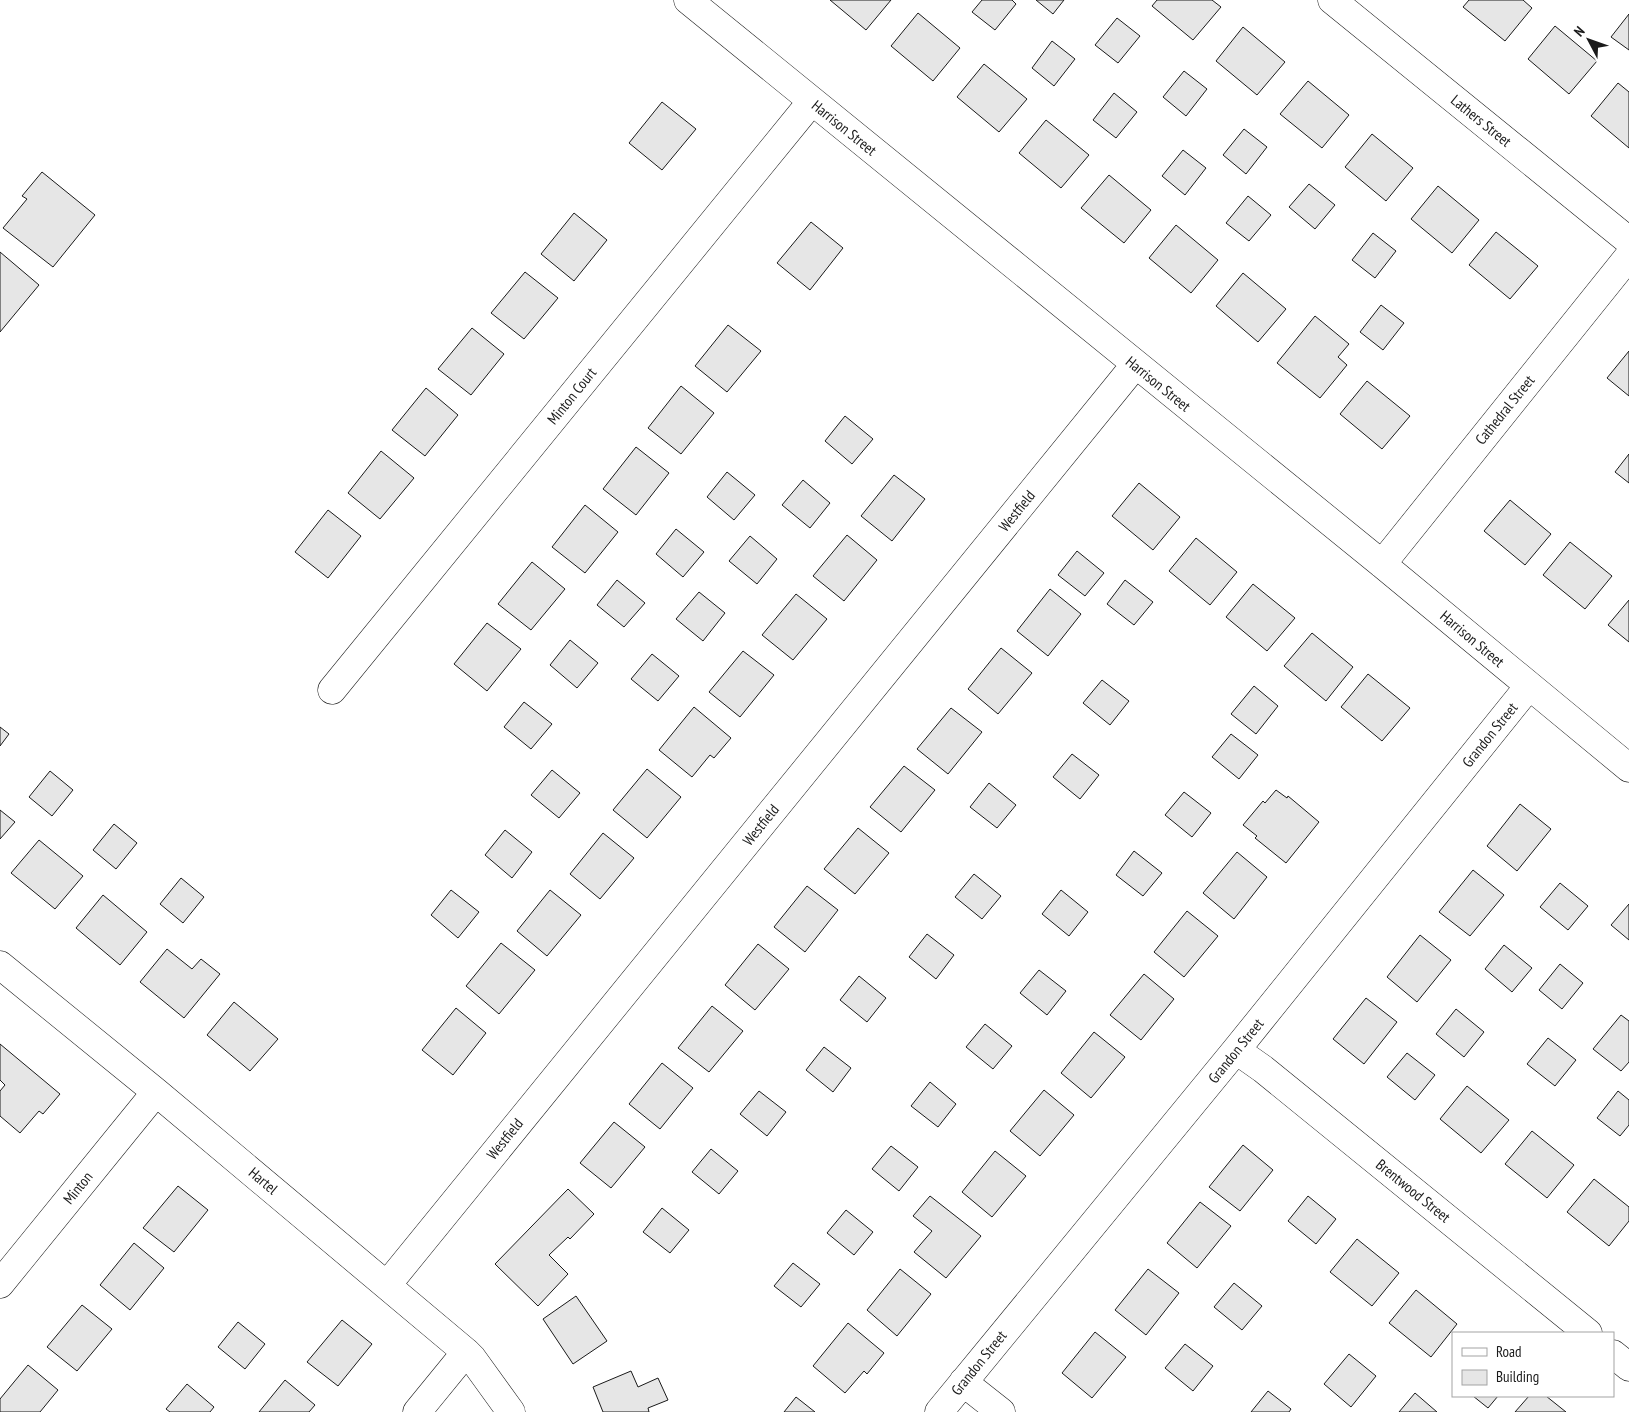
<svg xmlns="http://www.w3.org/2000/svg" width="1629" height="1412" font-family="'PT Sans Narrow',sans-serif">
  <rect width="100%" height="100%" fill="#fff"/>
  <!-- building -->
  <path fill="#e6e6e6" stroke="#1a1a1a" d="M830,0H891L866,30Z
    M982,0H1012L1016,4L995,30L972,12Z
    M1036,0H1064L1053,14Z
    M1157,0H1212L1221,7L1193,40L1152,6Z
    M1469,0H1523L1532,8L1505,41L1463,7Z
    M918,13L960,48L933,81L891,46Z
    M1629,14V50L1611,37Z
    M1117,18L1140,36L1118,63L1095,45Z
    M1555,26L1597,61L1569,94L1528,59Z
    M1243,27L1285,62L1257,95L1216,61Z
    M1052,41L1075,59L1054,86L1032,68Z
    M984,64L1027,99L999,132L957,97Z
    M1184,71L1207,89L1186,116L1163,97Z
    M1308,81L1349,115L1322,148L1280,114Z
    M1618,83L1629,92V148L1591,116Z
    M1114,93L1137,112L1116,138L1093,120Z
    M662,102L696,129L662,170L629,143Z
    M1046,120L1089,155L1061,188L1019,153Z
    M1244,129L1267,147L1246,174L1223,155Z
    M1372,134L1413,168L1386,201L1345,167Z
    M1183,150L1206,168L1185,195L1162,176Z
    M42,172L95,215L53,267L3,228L27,199L22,196Z
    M1109,175L1151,210L1124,243L1081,208Z
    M1309,184L1335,205L1315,229L1289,207Z
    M1438,186L1479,220L1452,253L1411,219Z
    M1248,196L1271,215L1249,241L1226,223Z
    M574,213L607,240L574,281L541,254Z
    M811,222L843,248L810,290L777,263Z
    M1176,225L1218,260L1191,293L1149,258Z
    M1496,232L1538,266L1510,299L1469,265Z
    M1373,233L1396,251L1375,278L1352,260Z
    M0,252L39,285L0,332Z
    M525,272L558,298L524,339L491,313Z
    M1243,273L1286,309L1258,342L1216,306Z
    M1381,305L1404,323L1383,350L1360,332Z
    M1315,316L1349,344L1338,357L1347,365L1320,398L1277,363Z
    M728,325L761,351L727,392L695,366Z
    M472,328L504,354L471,395L438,369Z
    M1629,351V396L1607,378Z
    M1367,381L1410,416L1382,449L1340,414Z
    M681,386L714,413L681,454L648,428Z
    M426,388L458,415L425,456L392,430Z
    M845,416L873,439L852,464L825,441Z
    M636,447L669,473L636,515L603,489Z
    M381,451L414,478L380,519L348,493Z
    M1629,454V483L1615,472Z
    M727,472L755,495L734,520L707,497Z
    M894,475L925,499L892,541L861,516Z
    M803,480L830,503L810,528L782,505Z
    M1139,483L1180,517L1153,550L1112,516Z
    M1510,500L1551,534L1525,565L1484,531Z
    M585,505L618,532L585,573L552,547Z
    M328,510L361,536L328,578L295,552Z
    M676,529L704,552L683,577L656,554Z
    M847,535L877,560L844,601L813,576Z
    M750,536L777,559L757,584L729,561Z
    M1196,538L1237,572L1210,605L1169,571Z
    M1570,542L1612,576L1585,609L1543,575Z
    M1077,551L1104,573L1085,596L1058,575Z
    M532,562L565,589L531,630L498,604Z
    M617,580L645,603L624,627L597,605Z
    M1125,580L1153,602L1134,625L1107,604Z
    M1253,584L1295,618L1267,651L1226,617Z
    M1050,589L1081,614L1048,656L1017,631Z
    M699,592L725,613L703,641L676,619Z
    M796,594L827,619L793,660L762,635Z
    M1629,600V642L1608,625Z
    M487,623L521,649L487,691L454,664Z
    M1312,633L1353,667L1326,701L1284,666Z
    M570,640L598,663L577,688L550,665Z
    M1001,648L1032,673L998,714L968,689Z
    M743,651L774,675L740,717L709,692Z
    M652,654L679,676L658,701L631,679Z
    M1368,674L1410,708L1382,741L1341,707Z
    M1102,680L1129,701L1110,725L1083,703Z
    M1254,686L1278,706L1256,734L1231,714Z
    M524,702L552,724L531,749L504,727Z
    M694,707L731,738L714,758L710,755L692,777L659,750Z
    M951,708L982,732L948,774L917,749Z
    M0,727L9,734L0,746Z
    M1231,734L1258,755L1239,779L1212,757Z
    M1072,754L1099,775L1080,799L1053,777Z
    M904,766L935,790L901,832L870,807Z
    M647,769L681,797L647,838L613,810Z
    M552,770L580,793L559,818L531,795Z
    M50,771L73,790L52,816L29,797Z
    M989,783L1016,805L997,828L970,807Z
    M1276,790L1287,798L1288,796L1319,822L1286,863L1255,838L1257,836L1243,825L1263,801L1265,803Z
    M1184,792L1211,813L1192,837L1165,815Z
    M1520,804L1551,829L1517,871L1487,846Z
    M0,810L15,822L0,839Z
    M114,824L137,843L116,869L93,850Z
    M858,828L889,853L855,894L824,869Z
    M505,830L532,852L512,878L485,855Z
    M603,833L634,858L600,899L570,874Z
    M39,840L83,876L55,909L11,873Z
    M1134,851L1162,873L1143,896L1116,875Z
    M1237,852L1267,877L1234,919L1203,893Z
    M1473,870L1504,895L1470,936L1439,912Z
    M974,874L1001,896L982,919L955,897Z
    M181,878L204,897L183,923L160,904Z
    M1560,883L1588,906L1568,930L1540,907Z
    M807,886L838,910L805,952L774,927Z
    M451,890L479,912L458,938L431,915Z
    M550,890L581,915L547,956L517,931Z
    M1061,890L1088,912L1069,936L1042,914Z
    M103,895L147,932L120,965L76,928Z
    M1629,904V940L1611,925Z
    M1187,911L1218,936L1184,977L1154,952Z
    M927,934L954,955L936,979L909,957Z
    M1420,935L1451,960L1417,1002L1387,977Z
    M501,943L535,970L499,1014L466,986Z
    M758,944L789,969L755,1010L725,985Z
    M1504,945L1532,968L1512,992L1485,969Z
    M167,949L192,969L201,959L220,974L184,1018L140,982Z
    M1560,964L1583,983L1562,1009L1539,990Z
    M1039,970L1066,991L1047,1015L1020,993Z
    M1144,974L1174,999L1141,1040L1110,1015Z
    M859,976L886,998L867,1022L840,1000Z
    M1366,998L1397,1022L1364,1064L1333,1039Z
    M234,1002L278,1039L250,1071L207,1035Z
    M712,1006L743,1031L709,1072L678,1048Z
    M456,1008L486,1033L453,1075L422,1050Z
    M1456,1009L1484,1032L1464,1057L1436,1034Z
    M1621,1015L1629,1021V1062L1621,1071L1593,1049Z
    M985,1024L1012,1046L993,1069L966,1047Z
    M1094,1032L1125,1057L1091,1098L1061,1073Z
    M1548,1038L1576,1060L1555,1086L1527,1064Z
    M0,1044L60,1094L43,1114L39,1111L20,1133L0,1116V1091L5,1085L0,1080Z
    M824,1047L851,1068L833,1092L806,1070Z
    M1407,1053L1435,1075L1415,1100L1387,1077Z
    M662,1063L693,1088L660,1129L629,1104Z
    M930,1082L956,1104L938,1127L911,1106Z
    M1467,1086L1509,1120L1481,1153L1440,1119Z
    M1044,1090L1074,1115L1040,1156L1010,1131Z
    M759,1091L786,1112L767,1136L740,1114Z
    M1618,1091L1629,1100V1125L1620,1136L1597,1118Z
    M614,1122L645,1147L611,1188L580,1163Z
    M1532,1131L1574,1165L1547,1198L1505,1164Z
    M1243,1145L1273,1170L1240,1211L1209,1187Z
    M891,1146L918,1167L899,1191L872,1169Z
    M711,1149L738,1171L719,1194L692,1172Z
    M995,1151L1026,1176L992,1217L962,1192Z
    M1594,1179L1629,1207V1221L1609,1246L1567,1212Z
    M178,1186L208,1210L174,1252L143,1228Z
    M568,1189L594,1214L570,1239L568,1237L549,1255L568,1274L538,1306L495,1264Z
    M930,1196L981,1236L946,1278L914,1252L932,1231L913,1216Z
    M1308,1196L1336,1219L1316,1244L1288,1221Z
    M1200,1202L1231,1226L1197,1268L1167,1243Z
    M662,1208L689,1230L670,1253L643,1232Z
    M846,1210L873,1232L854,1255L827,1233Z
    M1357,1239L1399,1273L1372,1306L1330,1272Z
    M134,1243L164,1268L130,1310L100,1285Z
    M793,1263L820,1284L801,1307L774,1286Z
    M900,1269L931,1294L897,1336L867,1310Z
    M1148,1269L1179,1293L1146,1335L1115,1310Z
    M1234,1283L1262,1306L1242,1330L1214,1307Z
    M1416,1290L1457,1324L1431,1357L1389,1323Z
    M576,1296L607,1341L573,1364L543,1319Z
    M82,1305L112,1329L77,1371L47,1347Z
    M342,1320L372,1344L338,1386L307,1362Z
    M238,1322L265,1344L245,1369L218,1347Z
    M848,1323L884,1353L867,1374L864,1371L845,1393L813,1366Z
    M1095,1332L1126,1357L1092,1398L1062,1373Z
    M1185,1344L1213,1366L1193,1391L1165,1368Z
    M1349,1354L1376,1376L1351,1407L1324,1384Z
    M28,1365L58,1390L40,1412H0V1399Z
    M631,1371L638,1387L658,1378L668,1400L648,1408L649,1412H603L593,1387Z
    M285,1380L315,1405L309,1412H259Z
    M187,1384L214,1407L210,1412H170L166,1409Z
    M1268,1391L1291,1409L1289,1412H1251Z
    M1415,1393L1437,1412H1399Z
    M1473,1396H1498L1488,1408Z
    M1529,1396H1546L1566,1412H1515Z
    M796,1397L815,1412H784Z"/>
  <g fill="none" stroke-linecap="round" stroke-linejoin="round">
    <!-- street casing -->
    <g stroke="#1a1a1a" stroke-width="29">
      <path id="street" d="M688,0L1382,564L1629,768
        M1332,0L1629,241
        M1382,564L1629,256
        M332,690L812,101
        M0,965L156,1092L466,1352L472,1358L511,1412
        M1236,1050L1263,1069L1588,1333
        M0,1284L156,1092
        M387,1285L1135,365
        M1613,1354L1629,1367
        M963,1382L1001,1412
        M417,1412L466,1352
        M939,1412L1236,1050L1529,686"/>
    </g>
    <!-- street -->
    <use href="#street" stroke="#fff" stroke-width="28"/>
  </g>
  <g text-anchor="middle" stroke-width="4" stroke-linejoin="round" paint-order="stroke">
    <!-- street labels -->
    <g font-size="15" fill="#1a1a1a" stroke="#fff">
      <text transform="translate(1481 121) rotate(39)" y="5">Lathers Street</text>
      <text transform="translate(844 128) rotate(39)" y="5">Harrison Street</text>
      <text transform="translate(1158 384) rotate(39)" y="5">Harrison Street</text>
      <text transform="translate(572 396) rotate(-51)" y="5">Minton Court</text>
      <text transform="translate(1505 410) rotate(-51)" y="5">Cathedral Street</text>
      <text transform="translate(1017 511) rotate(-51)" y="5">Westfield</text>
      <text transform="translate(1472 639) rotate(40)" y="5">Harrison Street</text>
      <text transform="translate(1490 735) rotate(-51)" y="5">Grandon Street</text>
      <text transform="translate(761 825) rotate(-51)" y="5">Westfield</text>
      <text transform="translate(1236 1051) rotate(-51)" y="5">Grandon Street</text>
      <text transform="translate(505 1139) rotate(-51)" y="5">Westfield</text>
      <text transform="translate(263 1181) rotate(40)" y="5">Hartel</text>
      <text transform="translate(78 1188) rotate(-51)" y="5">Minton</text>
      <text transform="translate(1413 1191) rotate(39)" y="5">Brentwood Street</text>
      <text transform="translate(979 1363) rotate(-51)" y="5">Grandon Street</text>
    </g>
  </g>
  <!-- legend -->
  <rect x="1452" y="1332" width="162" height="65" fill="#ffffff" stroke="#a3a3a3"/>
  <rect x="1462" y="1348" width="25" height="8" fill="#ffffff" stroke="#a3a3a3"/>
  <text x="1496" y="1357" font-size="15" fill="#1a1a1a">Road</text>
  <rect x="1462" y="1370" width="25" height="15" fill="#e6e6e6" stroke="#a3a3a3"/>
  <text x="1496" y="1382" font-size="15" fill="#1a1a1a">Building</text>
  <!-- north arrow -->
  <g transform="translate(1589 40) rotate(311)" stroke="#ffffff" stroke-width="4" paint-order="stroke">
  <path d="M0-4L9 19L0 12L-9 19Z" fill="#1a1a1a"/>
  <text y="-8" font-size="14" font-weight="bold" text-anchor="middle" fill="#1a1a1a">N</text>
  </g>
</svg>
